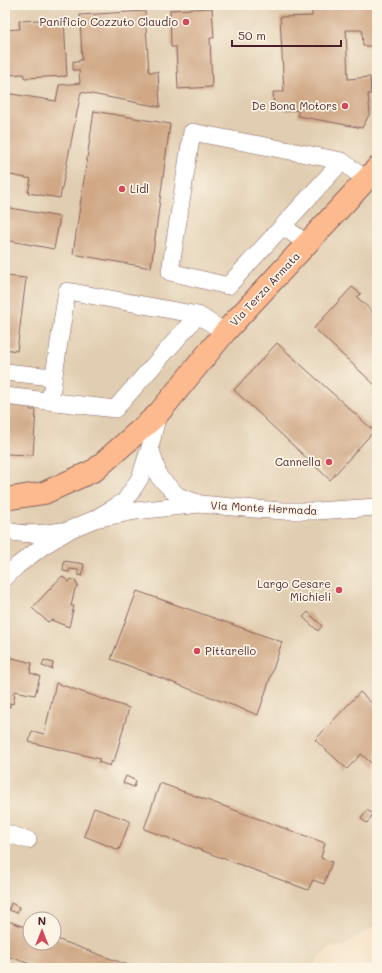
<svg xmlns="http://www.w3.org/2000/svg" width="382" height="973" font-family="Mali,sans-serif">
  <rect width="100%" height="100%" fill="#fcf5e5"/>
  <filter id="ink" filterUnits="userSpaceOnUse"><feTurbulence type="fractalNoise" baseFrequency=".025" numOctaves="2"/><feDisplacementMap in="SourceGraphic" scale="8" xChannelSelector="R" yChannelSelector="G"/><feConvolveMatrix kernelMatrix="1 2 1 2 8 2 1 2 1" color-interpolation-filters="sRGB"/></filter>
  <filter id="wash" filterUnits="userSpaceOnUse"><feTurbulence type="fractalNoise" baseFrequency=".012" numOctaves="4" result="noise"/><feDisplacementMap in="SourceGraphic" scale="16" xChannelSelector="R" yChannelSelector="G"/><feGaussianBlur stdDeviation="0.9" result="paint"/><feColorMatrix in="noise" values="0 0 0 0 0 0 0 0 0 0 0 0 0 0 0 0 0 1.4 0 .05"/><feComposite in="paint" operator="in"/></filter>
  <g filter="url(#wash)">
    <rect width="100%" height="100%" fill="#f4dbbd"/>
    <!-- built -->
    <path fill="#e1cdb1" fill-rule="evenodd" d="M5,5H377V924L344,946L329,948L311,968H5ZM30,919H54V943H30Z"/>
    <g id="blocks">
      <!-- building -->
      <path fill="#d0a886" d="M349,5H377V46H363L362,30H346L348,79L370,77L371,94H368L370,113L362,128L298,116V110L285,111V107L274,108L273,92H284L280,17L312,16V7Z
        M212,8L214,38H210L212,87L178,89L176,47H171L170,10Z
        M145,11L149,72H158L160,107L81,92L60,198L28,193L31,179L5,174V93L56,101L59,85L80,83L79,70H73V61L79,62V60H82L80,15Z
        M64,19L67,76L24,78V74L5,75V30L20,29L19,21Z
        M94,111L170,124L151,268L73,254Z
        M5,207L60,217L54,249L5,240Z
        M5,276L26,278L17,351L5,349Z
        M352,287L361,294L357,297L377,316V387L314,328Z
        M277,343L374,431L330,480L234,390Z
        M5,402L30,404V410H36L33,455L5,454Z
        M64,561L84,564L82,576L78,575V570L70,569L69,572L63,571Z
        M62,576L69,582L71,579L73,580L74,579L78,586L75,589L71,606H74L69,627L51,620L48,622L32,608Z
        M137,591L282,642L258,715L111,659Z
        M308,612L322,626L318,631L303,617Z
        M5,656L32,663L30,673L40,676L35,695L15,691L13,694L15,695L13,704L10,703V707L5,706Z
        M44,660L53,663L52,669L42,666Z
        M56,683L129,708L114,762L112,761L110,766L98,762L100,759L29,742L32,731L44,734Z
        M360,692L377,708V768L361,754L347,769L315,740Z
        M126,776L136,781L134,787L123,783Z
        M160,783L325,843L321,858L332,862L324,884L313,880L308,890L144,829Z
        M94,808L130,821L119,850L84,836Z
        M367,810L373,814L367,823L361,819Z
        M11,903L19,907L17,913L9,910Z
        M8,921L30,929V943H54V938L136,968H41L5,955V931Z"/>
    </g>
  </g>
  <g filter="url(#ink)">
    <use href="#blocks" fill-opacity="0" stroke="#86615e" stroke-width="1"/>
    <g fill="none" stroke-linecap="round" stroke-linejoin="round">
      <!-- minor casing -->
      <g stroke="#86615e" stroke-width="18">
        <path id="minor" d="M342,161L228,286L170,272L192,132L342,161L366,180
          M283,226L307,244
          M5,372L53,377
          M5,396L115,409L198,315
          M50,401L67,291L198,315L225,332
          M150,447L159,477L178,496L198,503
          M95,519L136,511L200,504L255,509L284,511H317L377,507
          M5,530C23,536 44,534 62,531
          M5,578L18,565L43,546L71,529L95,519L125,501L140,478L150,447L158,414
          M5,833L28,840"/>
      </g>
      <!-- major casing -->
      <g stroke="#86615e" stroke-width="24">
        <path id="major" d="M5,499L44,493L95,470L158,414L225,332L377,168"/>
      </g>
      <!-- minor -->
      <use href="#minor" stroke="#fff" stroke-width="17"/>
      <!-- major -->
      <use href="#major" stroke="#fcba8e" stroke-width="22"/>
    </g>
  </g>
  <!-- markers -->
  <g fill="#d1495b" stroke="#fcf5e5" stroke-width="1.5">
    <circle cx="186" cy="22" r="4"/>
    <circle cx="345" cy="106" r="4"/>
    <circle cx="122" cy="189" r="4"/>
    <circle cx="329" cy="462" r="4"/>
    <circle cx="339" cy="590" r="4"/>
    <circle cx="197" cy="651" r="4"/>
  </g>
  <g text-anchor="middle" stroke-width="3.5" stroke-linejoin="round" paint-order="stroke">
    <!-- poi labels -->
    <g font-size="11" fill="#4a1f2b" stroke="#fcf5e5" text-anchor="end">
      <text x="178" y="26">Panificio Cozzuto Claudio</text>
      <text x="337" y="110">De Bona Motors</text>
      <text x="130" y="193" text-anchor="start">Lidl</text>
      <text x="321" y="466">Cannella</text>
      <text x="331" y="588">Largo Cesare<tspan x="331" dy="13">Michieli</tspan></text>
      <text x="205" y="655" text-anchor="start">Pittarello</text>
    </g>
    <!-- street labels -->
    <g font-size="11" fill="#4a1f2b" stroke="#fcf5e5">
      <text transform="translate(265 289) rotate(-47)" y="4">Via Terza Armata</text>
      <text transform="translate(264 508) rotate(3)" y="4">Via Monte Hermada</text>
    </g>
  </g>
  <!-- margin -->
  <rect width="382" height="973" fill="none" stroke="#fcf5e5" stroke-width="20"/>
  <!-- north arrow -->
  <g transform="translate(42 931)"><circle r="19" fill="#fcf5e5" stroke="#b59f9b"/>
  <path d="M0-3L7 15L0 10L-7 15Z" fill="#d1495b"/>
  <text y="-6" font-size="11" font-weight="bold" text-anchor="middle" fill="#4a1f2b">N</text>
  </g>
  <!-- scale -->
  <path d="M232 40v6h109v-6" fill="none" stroke="#4a1f2b" stroke-width="2"/>
  <text x="238" y="40" font-size="12" fill="#4a1f2b" stroke="#fcf5e5" stroke-width="3" paint-order="stroke">50 m</text>
</svg>
